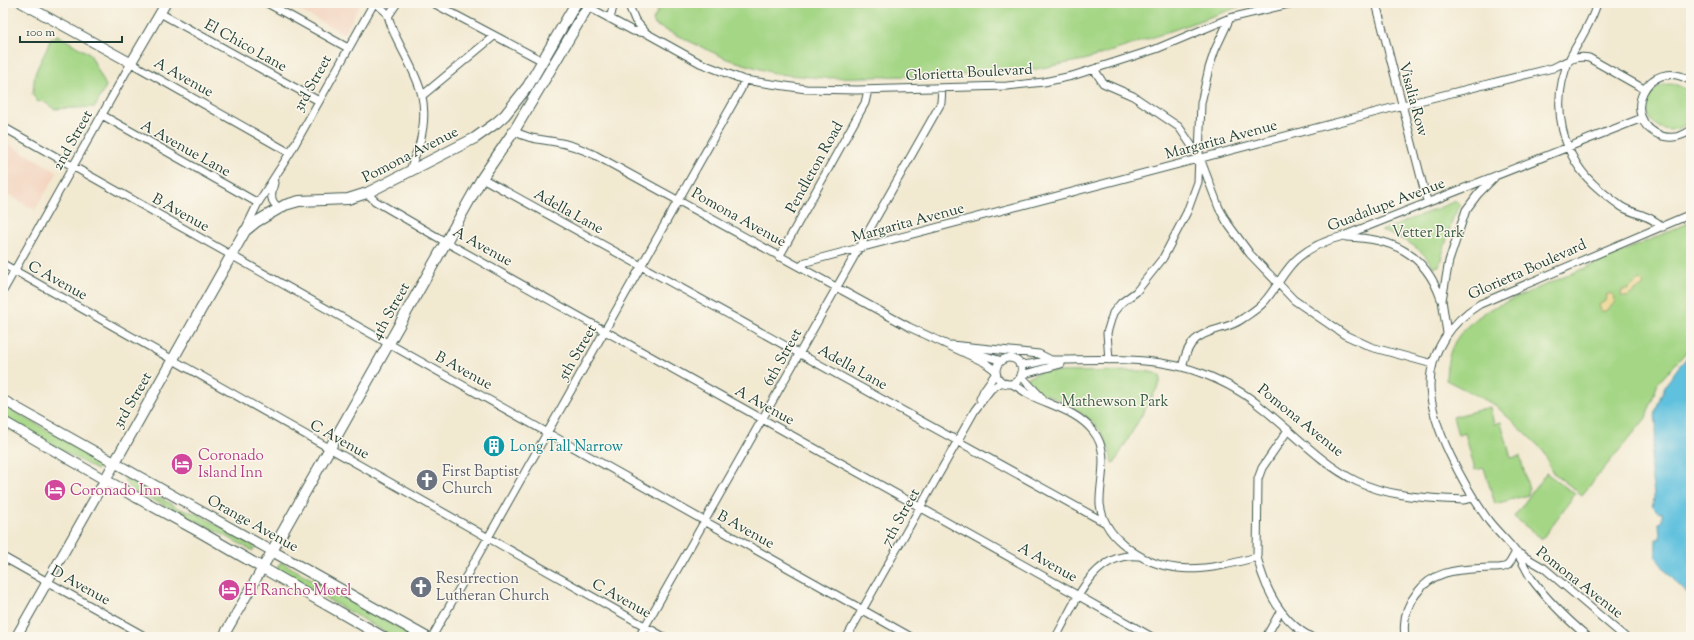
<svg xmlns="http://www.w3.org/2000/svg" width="1694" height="640" font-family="'Sorts Mill Goudy',serif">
  <rect width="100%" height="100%" fill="#fbf7ec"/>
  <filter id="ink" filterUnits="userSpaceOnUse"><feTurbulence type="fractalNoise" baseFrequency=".025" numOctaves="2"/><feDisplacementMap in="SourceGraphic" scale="8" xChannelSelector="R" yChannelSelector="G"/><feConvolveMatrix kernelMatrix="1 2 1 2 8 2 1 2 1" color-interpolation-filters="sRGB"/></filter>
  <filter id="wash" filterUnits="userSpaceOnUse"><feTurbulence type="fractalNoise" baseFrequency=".012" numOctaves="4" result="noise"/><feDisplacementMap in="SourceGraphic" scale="16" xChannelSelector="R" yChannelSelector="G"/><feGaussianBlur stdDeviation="0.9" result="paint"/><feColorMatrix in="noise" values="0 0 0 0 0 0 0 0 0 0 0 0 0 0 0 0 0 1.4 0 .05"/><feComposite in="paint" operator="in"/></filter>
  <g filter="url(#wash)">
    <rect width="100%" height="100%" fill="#f2e9d1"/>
    <!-- built -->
    <path fill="#f3d4bf" d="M286,3H361L344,34Z
      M3,141L58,172L35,210L9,195L6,198L3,196Z"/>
    <!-- green -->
    <path fill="#a4d685" stroke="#628a5c" d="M661,3H1250L1125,47L1084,60L1036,69L957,75L824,78L777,74L727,59L655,25L653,21Z
      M57,35L90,54L106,86L95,107L54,109L43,101L38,102L32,94C35,85 33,77 37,69C42,57 46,53 50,40Z
      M1647 107a23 23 0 1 1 46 0a23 23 0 1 1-46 0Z
      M1456,201L1460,206L1453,218L1439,266L1433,267C1422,247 1402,238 1381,231Z
      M1691,222V347L1658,383L1646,418L1582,495L1552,472L1543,450L1495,405L1446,380C1447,343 1461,327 1492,308Z
      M1047,369L1051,372L1146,371L1158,374L1160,376V383L1115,462L1112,463C1105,421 1080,411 1046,394L1043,395L1027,378Z
      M3,405L102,461L97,470L3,417Z
      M1490,407L1494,424L1501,422L1511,458L1520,456L1529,490L1528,495L1495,504L1484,468L1475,470L1465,433L1458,435L1453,417Z
      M1546,473L1575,494L1542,539L1514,517Z
      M125,478L180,509L198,514L255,547L253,551L200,522L189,519L159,502L144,497L134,491L124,482Z
      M281,562L415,637H394L276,570Z"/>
    <!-- sand -->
    <path fill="#eeda9e" stroke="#868c69" d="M1639,280L1644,283L1642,288L1638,289L1627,297L1621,296L1622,290H1627Z
      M1610,293L1614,296L1615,303L1605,311H1601L1599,305L1605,301L1606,295Z"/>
    <!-- water -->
    <path fill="#60c1de" stroke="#407f89" d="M1691,353V595C1685,594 1660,565 1657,558C1655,554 1656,545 1656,539H1660L1659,523L1662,521V512L1659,513L1652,506C1657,496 1651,482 1651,470C1650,457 1654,444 1656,431C1657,424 1654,417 1656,410C1662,387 1675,370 1691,353Z"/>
  </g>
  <g filter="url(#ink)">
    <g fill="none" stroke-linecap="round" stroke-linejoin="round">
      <!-- minor casing -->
      <g stroke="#3f574c" stroke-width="9">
        <path id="minor" d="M267,3L348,48
          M374,3C394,15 386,18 395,35C414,75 432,95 420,142C417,153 412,161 410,172
          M433,3L537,58
          M628,3L635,20L646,33
          M1376,3L1427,201
          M1597,3C1592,23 1579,40 1570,58C1549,104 1561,158 1600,190C1607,196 1615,202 1622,207C1636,215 1648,214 1663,227
          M586,8L594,10L633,31L646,33L700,63L744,80L806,89L857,90L1007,86L1044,82L1072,76L1156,49L1230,18L1293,3
          M160,13L319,101
          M389,15L397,3
          M610,19L613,7L617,3
          M1094,69L1103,83L1133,96L1179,127L1200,158L1219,208L1228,224L1250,254L1294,300L1345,335L1371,347L1433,364
          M1691,81C1647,54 1617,120 1662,136C1672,139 1683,136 1691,130
          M423,95L494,36
          M102,115L258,203
          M3,127L911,637
          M514,131C528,139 540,139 556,142C569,144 582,149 595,155L909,327L984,362L996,371
          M482,178L1104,522
          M274,183C271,194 269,202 280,208
          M367,193L375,201L437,237L1152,637
          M245,230L258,203L290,153L374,3
          M1346,237C1392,238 1425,253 1441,299
          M779,257L865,103L868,90
          M3,264L664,637
          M800,267L806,262L1403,105L1553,68C1565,62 1575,55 1589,58L1644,89
          M3,291L131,63L290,153
          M1447,333L1442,300L1449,261L1466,210L1478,194L1494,178
          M951,345L1039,354L1051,360
          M969,351L1002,361
          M996 371a13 13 0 1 1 26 0a13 13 0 1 1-26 0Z
          M1109,360L1107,333L1113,313L1121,303L1136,292L1163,258L1187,212L1198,182L1201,103L1209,68L1215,50L1230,18
          M1019,364C1030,367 1040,360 1051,360C1101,360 1157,355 1204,374C1224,382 1245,393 1261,407C1293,432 1320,463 1356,481C1389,497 1427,498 1463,500L1473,498
          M1182,367C1185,357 1187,347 1195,340C1208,328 1227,330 1242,319C1249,314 1258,309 1264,302C1277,288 1284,269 1299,257C1312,246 1327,240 1343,236L1642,118
          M1021,375L1061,364
          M1021,376L1042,398
          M1012,384C1019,387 1024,392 1030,395C1052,406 1077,411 1093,431C1111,453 1099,480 1100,504C1102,520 1110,533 1122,543C1163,580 1209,570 1257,557
          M980,399L984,390L996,373
          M1288,430L1262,468L1258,479L1257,557C1265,589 1281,621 1311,637
          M1518,553L1544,568L1625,637
          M3,557L146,637
          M432,637L741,89L744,80
          M639,637L941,103L942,88
          M847,637L975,410L991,389L1002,382
          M1056,637C1075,604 1092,552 1138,556
          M1266,637L1280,612
          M1405,637C1403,622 1406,606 1416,594C1435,568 1461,570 1490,568C1496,568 1503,569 1508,565C1511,562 1514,555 1516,552
          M1588,637C1568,620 1547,600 1531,578C1526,570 1522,560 1516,552C1508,541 1497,532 1488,520C1465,487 1430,426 1430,385C1430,351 1452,321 1480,304L1691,214"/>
      </g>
      <!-- major casing -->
      <g stroke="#3f574c" stroke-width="11">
        <path id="major" d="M22,3L131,63L166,3
          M3,400L272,551L223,637
          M3,421L105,480L16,637"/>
      </g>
      <!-- highway casing -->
      <g stroke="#3f574c" stroke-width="12">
        <path id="highway" d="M383,637L200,532L105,480L245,231L256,222L285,205L299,201L348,199L367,193L475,138L496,123L505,115L528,86L576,3
          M426,637L272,551L482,178L514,131L590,3"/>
      </g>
      <!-- minor -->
      <use href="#minor" stroke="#fff" stroke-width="7"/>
      <!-- major -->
      <use href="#major" stroke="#fff" stroke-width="9"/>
      <!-- highway -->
      <use href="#highway" stroke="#fff" stroke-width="10"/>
    </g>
  </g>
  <!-- icons -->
  <defs>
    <g id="building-disc" transform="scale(1.15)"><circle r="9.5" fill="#0f9aa8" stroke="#fbf7ec"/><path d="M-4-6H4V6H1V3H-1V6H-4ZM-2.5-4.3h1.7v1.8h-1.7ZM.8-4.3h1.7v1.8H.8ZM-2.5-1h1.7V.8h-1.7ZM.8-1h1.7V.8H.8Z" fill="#fff"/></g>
    <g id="hotel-disc" transform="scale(1.15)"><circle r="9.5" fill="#d1479c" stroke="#fbf7ec"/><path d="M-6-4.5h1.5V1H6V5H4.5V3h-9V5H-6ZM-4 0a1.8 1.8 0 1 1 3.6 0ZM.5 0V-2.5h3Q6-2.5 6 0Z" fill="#fff"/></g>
    <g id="church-disc" transform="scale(1.15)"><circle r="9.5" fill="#6b7280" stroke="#fbf7ec"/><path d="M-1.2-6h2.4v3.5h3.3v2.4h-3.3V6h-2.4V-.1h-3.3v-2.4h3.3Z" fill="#fff"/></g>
  </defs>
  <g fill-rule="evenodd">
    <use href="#building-disc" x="494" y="446"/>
    <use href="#hotel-disc" x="182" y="464"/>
    <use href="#church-disc" x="427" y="480"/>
    <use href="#hotel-disc" x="55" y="490"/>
    <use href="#church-disc" x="421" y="587"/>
    <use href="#hotel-disc" x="229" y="590"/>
  </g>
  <g text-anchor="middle" stroke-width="3" stroke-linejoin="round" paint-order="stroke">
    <!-- street labels -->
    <g font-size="15" fill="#1f3d34" stroke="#fbf7ec">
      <text transform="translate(246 45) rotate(29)" y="5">El Chico Lane</text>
      <text transform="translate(969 72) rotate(-3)" y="5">Glorietta Boulevard</text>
      <text transform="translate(184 77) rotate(29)" y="5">A Avenue</text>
      <text transform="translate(312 83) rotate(-61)" y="5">3rd Street</text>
      <text transform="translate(1414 99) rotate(75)" y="5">Visalia Row</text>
      <text transform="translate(1221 139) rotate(-15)" y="5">Margarita Avenue</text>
      <text transform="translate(72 140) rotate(-61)" y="5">2nd Street</text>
      <text transform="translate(186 148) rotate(29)" y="5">A Avenue Lane</text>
      <text transform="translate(410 154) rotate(-27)" y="5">Pomona Avenue</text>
      <text transform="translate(814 167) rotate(-61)" y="5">Pendleton Road</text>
      <text transform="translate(1386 204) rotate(-21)" y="5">Guadalupe Avenue</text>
      <text transform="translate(569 211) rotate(29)" y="5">Adella Lane</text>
      <text transform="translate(181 212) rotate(29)" y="5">B Avenue</text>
      <text transform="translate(739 217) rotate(29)" y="5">Pomona Avenue</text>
      <text transform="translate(908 222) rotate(-15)" y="5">Margarita Avenue</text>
      <text transform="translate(483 246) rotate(29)" y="5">A Avenue</text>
      <text transform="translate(1527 269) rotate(-24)" y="5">Glorietta Boulevard</text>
      <text transform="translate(58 280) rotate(29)" y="5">C Avenue</text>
      <text transform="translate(390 311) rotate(-61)" y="5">4th Street</text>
      <text transform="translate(577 352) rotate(-60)" y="5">5th Street</text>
      <text transform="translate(782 357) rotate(-61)" y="5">6th Street</text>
      <text transform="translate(853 367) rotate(29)" y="5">Adella Lane</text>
      <text transform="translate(464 370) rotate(29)" y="5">B Avenue</text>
      <text transform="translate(132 400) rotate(-60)" y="5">3rd Street</text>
      <text transform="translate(765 405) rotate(29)" y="5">A Avenue</text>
      <text transform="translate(1301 420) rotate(39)" y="5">Pomona Avenue</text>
      <text transform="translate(340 439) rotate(29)" y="5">C Avenue</text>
      <text transform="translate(900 517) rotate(-61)" y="5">7th Street</text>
      <text transform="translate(253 523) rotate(29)" y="5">Orange Avenue</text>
      <text transform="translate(746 529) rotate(29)" y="5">B Avenue</text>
      <text transform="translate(1048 562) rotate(29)" y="5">A Avenue</text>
      <text transform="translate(1580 582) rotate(38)" y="5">Pomona Avenue</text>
      <text transform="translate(81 585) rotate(29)" y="5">D Avenue</text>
      <text transform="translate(622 598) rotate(29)" y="5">C Avenue</text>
    </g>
    <!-- park labels -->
    <g font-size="15" fill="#3a5c44" stroke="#fbf7ec">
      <text x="1428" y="237">Vetter Park</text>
      <text x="1115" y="406">Mathewson Park</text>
    </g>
    <!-- culture labels -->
    <g font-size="15" fill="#0d838f" stroke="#fbf7ec" text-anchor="start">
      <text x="510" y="451">Long Tall Narrow</text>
    </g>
    <!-- hotel labels -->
    <g font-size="15" fill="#b23c85" stroke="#fbf7ec" text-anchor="start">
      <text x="198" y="460">Coronado<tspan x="198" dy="17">Island Inn</tspan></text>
      <text x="70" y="495">Coronado Inn</text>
      <text x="244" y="595">El Rancho Motel</text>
    </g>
    <!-- worship labels -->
    <g font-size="15" fill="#5b616d" stroke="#fbf7ec" text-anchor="start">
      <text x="442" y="476">First Baptist<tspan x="442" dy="17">Church</tspan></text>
      <text x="436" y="583">Resurrection<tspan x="436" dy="17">Lutheran Church</tspan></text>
    </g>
  </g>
  <!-- margin -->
  <rect width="1694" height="640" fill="none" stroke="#fbf7ec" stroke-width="16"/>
  <!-- scale -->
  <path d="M20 36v6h102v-6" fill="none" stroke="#1f3d34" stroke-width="2"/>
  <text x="26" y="36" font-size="12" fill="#1f3d34" stroke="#fbf7ec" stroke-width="3" paint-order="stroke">100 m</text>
</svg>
